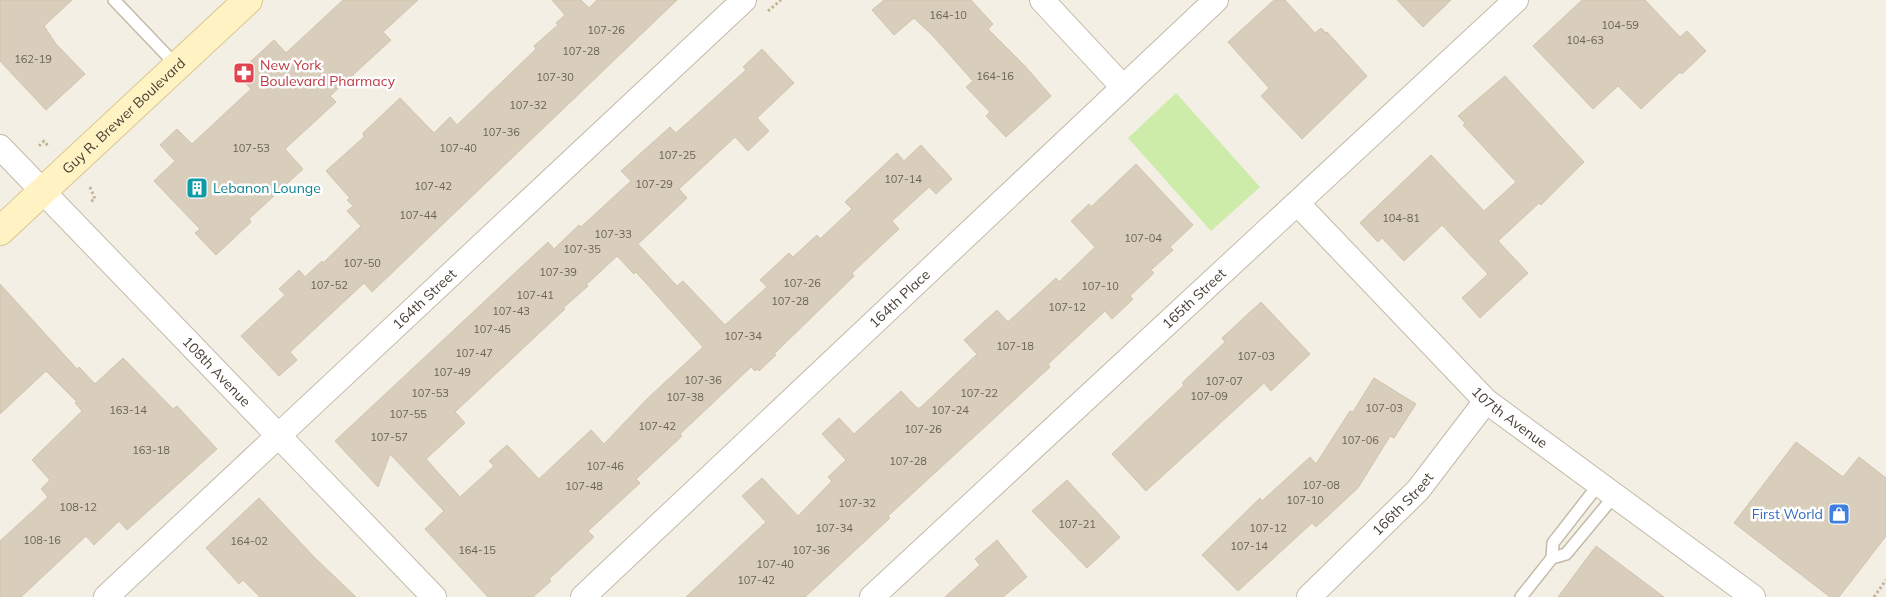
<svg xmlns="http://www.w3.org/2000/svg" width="1886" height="597" font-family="Mulish,sans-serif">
  <rect width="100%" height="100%" fill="#f4efe4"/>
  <!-- green -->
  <path fill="#cdecaa" d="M1176,93L1260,187L1211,231L1128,138Z"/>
  <!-- building -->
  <path fill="#d9cebc" stroke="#d1c3ac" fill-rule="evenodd" d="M0,0H72L44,26L56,44L85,74L46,110L0,61Z
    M343,0H418L383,32L391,40L330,96L336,102L285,149L303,169L249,219L251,222L216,255L195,233L200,229L154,181L175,161L160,145L177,129L192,144L251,89L237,74L274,40L286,53Z
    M552,0H581L589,8L597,0H677L372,292L364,283L290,352L297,360L279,376L241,336L285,295L279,289L299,270L305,277L322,261L323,263L361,226L347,211L353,206L347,200L350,198L326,171L364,137L363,133L400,98L434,133L450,117L457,125L536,49L534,46L558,25L556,23L565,15Z
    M884,0H971L993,24L988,29L1024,65L1051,96L1006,137L986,116L990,112L966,87L973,81L933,36L914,18L894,35L872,10Z
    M1274,0H1285L1315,33L1321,28L1326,33L1327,32L1367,76L1302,139L1261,96L1269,88L1228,42Z
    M1397,0H1451L1423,27Z
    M1582,0H1645L1680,37L1687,31L1706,51L1682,74L1680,72L1641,109L1618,86L1593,109L1533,46Z
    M762,49L794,83L757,118L769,131L748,151L735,137L679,189L687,198L638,244L677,286L683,281L725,325L767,287L760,280L789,253L793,257L817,235L820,239L852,209L845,202L897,153L904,161L921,145L952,179L936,194L929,187L892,221L899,229L852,273L854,276L774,354L776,355L759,371L757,369L755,371L751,367L680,434L682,436L636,479L640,483L588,531L594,537L549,579L551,581L533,597H488L425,529L444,511L390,454L378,487L335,441L548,242L554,249L579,225L581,227L631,181L621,171L670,127L676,133L746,70L743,67ZM617,256L634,274L636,272L703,347L647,399L604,444L591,430L539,479L507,445L489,461L494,466L460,497L426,459L465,423L455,412L565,309L563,308L588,286L586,285Z
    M1505,76L1584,162L1541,205L1539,203L1498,241L1528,273L1480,318L1462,298L1488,274L1442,225L1404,261L1382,238L1378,242L1360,223L1431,155L1484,211L1516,182L1463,125L1465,123L1458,116Z
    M1136,164L1193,225L1170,247L1173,250L1151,270L1154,273L1130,296L1133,299L1112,319L1105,311L1048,364L1050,367L888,516L890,518L805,597H686L766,522L742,496L762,478L798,516L832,481L828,477L846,460L822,434L839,418L854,434L901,391L917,408H920L977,354L964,340L997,310L1008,322L1056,278L1059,282L1095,247L1071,221L1089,204L1091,207Z
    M0,284L77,369L79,367L95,384L123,358L173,409L177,406L217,449L127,530L119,521L94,545L86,536L21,597H0V541L48,497L41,489L50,480L32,460L82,411L75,403L77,402L46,371L0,414Z
    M1261,302L1310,354L1271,391L1264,383L1146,491L1112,454L1184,385L1182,383L1225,342L1222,338Z
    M1374,378L1416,404L1394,438L1390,436L1358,488L1316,527L1312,523L1238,591L1202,555L1260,498L1262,501L1310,457L1316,464L1350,411L1353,412Z
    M1796,442L1843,477L1859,457L1886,478V536L1839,597H1830L1734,523Z
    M1067,480L1120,537L1087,568L1032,511Z
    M259,498L314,557L356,597H260L243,580L239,584L206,548Z
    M997,540L1027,577L1003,597H945L980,565L975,559Z
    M1596,546L1664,597H1558Z"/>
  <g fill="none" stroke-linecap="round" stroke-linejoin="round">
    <!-- service casing -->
    <g stroke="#c3baa9" stroke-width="14">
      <path id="service" d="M114,0L177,66
        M1552,558L1553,543L1599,484
        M1521,597L1552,558L1566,554L1615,495"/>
    </g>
    <!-- minor casing -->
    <g stroke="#c3baa9" stroke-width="26">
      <g id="minor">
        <path d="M1042,0L1123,87"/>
        <path id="s1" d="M0,147L434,597"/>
        <path id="s2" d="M1298,204L1486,401L1753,597"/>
        <path id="s3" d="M106,597L744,0"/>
        <path id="s4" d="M583,597L1216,0"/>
        <path id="s5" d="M872,597L1516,0"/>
        <path id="s6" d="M1309,597L1418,490L1486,401"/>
      </g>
    </g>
    <!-- secondary casing -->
    <g stroke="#d7c690" stroke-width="30">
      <g id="secondary">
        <path id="s7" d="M0,231L248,0"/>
      </g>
    </g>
    <!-- path -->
    <path stroke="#c3b496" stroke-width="3" stroke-dasharray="2.5 2.5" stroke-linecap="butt" d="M768,11L781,0
      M39,146L44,141L49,147
      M90,187L95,199L90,202
      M1874,597L1886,580"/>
    <!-- service -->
    <use href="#service" stroke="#fff" stroke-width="11"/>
    <!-- minor -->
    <use href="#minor" stroke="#fff" stroke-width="24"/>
    <!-- secondary -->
    <use href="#secondary" stroke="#fff2c3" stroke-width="28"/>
  </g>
  <!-- icons -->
  <defs>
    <g id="pharmacy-square" transform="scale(1.125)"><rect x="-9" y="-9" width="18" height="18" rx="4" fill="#e0444e" stroke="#fff"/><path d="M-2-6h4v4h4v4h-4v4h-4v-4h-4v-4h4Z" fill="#fff"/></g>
    <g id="building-square" transform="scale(1.125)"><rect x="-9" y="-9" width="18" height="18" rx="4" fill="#0f9aa8" stroke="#fff"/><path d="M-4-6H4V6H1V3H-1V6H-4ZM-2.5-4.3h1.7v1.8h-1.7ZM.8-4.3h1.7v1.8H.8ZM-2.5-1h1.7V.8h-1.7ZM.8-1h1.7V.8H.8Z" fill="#fff"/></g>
    <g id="shop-square" transform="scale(1.125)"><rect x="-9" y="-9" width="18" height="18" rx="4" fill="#3f7fe0" stroke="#fff"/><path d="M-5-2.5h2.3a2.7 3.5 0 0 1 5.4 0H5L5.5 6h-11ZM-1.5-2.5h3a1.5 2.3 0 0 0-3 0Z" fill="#fff"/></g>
  </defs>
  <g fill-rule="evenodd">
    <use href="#pharmacy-square" x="244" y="73"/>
    <use href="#building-square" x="197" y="188"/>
    <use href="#shop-square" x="1839" y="514"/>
  </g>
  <g text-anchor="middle" stroke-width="5" stroke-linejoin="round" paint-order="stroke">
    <!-- number labels -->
    <g font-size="11" fill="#6b6356">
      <text x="948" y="19">164-10</text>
      <text x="1620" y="29">104-59</text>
      <text x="606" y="34">107-26</text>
      <text x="1585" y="44">104-63</text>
      <text x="581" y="55">107-28</text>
      <text x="33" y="63">162-19</text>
      <text x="995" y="80">164-16</text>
      <text x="555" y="81">107-30</text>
      <text x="528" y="109">107-32</text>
      <text x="501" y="136">107-36</text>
      <text x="251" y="152">107-53</text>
      <text x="458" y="152">107-40</text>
      <text x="677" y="159">107-25</text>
      <text x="903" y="183">107-14</text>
      <text x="654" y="188">107-29</text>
      <text x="433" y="190">107-42</text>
      <text x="418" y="219">107-44</text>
      <text x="1401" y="222">104-81</text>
      <text x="613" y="238">107-33</text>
      <text x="1143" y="242">107-04</text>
      <text x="582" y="253">107-35</text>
      <text x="362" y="267">107-50</text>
      <text x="558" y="276">107-39</text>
      <text x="802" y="287">107-26</text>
      <text x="329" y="289">107-52</text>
      <text x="1100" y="290">107-10</text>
      <text x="535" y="299">107-41</text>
      <text x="790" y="305">107-28</text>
      <text x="1067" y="311">107-12</text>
      <text x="511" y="315">107-43</text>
      <text x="492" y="333">107-45</text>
      <text x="743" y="340">107-34</text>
      <text x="1015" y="350">107-18</text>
      <text x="474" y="357">107-47</text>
      <text x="1256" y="360">107-03</text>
      <text x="452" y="376">107-49</text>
      <text x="703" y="384">107-36</text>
      <text x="1224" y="385">107-07</text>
      <text x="430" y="397">107-53</text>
      <text x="979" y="397">107-22</text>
      <text x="1209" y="400">107-09</text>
      <text x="685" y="401">107-38</text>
      <text x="1384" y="412">107-03</text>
      <text x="128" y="414">163-14</text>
      <text x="950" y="414">107-24</text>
      <text x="408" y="418">107-55</text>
      <text x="657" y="430">107-42</text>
      <text x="923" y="433">107-26</text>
      <text x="389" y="441">107-57</text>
      <text x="1360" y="444">107-06</text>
      <text x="151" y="454">163-18</text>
      <text x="908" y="465">107-28</text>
      <text x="605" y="470">107-46</text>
      <text x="1321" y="489">107-08</text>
      <text x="584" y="490">107-48</text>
      <text x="1305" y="504">107-10</text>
      <text x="857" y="507">107-32</text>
      <text x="78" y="511">108-12</text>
      <text x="1077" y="528">107-21</text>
      <text x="834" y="532">107-34</text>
      <text x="1268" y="532">107-12</text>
      <text x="42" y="544">108-16</text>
      <text x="249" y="545">164-02</text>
      <text x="1249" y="550">107-14</text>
      <text x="477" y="554">164-15</text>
      <text x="811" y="554">107-36</text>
      <text x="775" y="568">107-40</text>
      <text x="756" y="584">107-42</text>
    </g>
    <!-- health labels -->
    <g font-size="14" fill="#be3a42" stroke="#fff" text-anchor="start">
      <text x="260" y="70">New York<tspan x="260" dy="16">Boulevard Pharmacy</tspan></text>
    </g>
    <!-- street labels -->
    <g font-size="14" fill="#463f34" stroke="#fff">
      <text dy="5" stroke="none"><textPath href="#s7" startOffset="169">Guy R. Brewer Boulevard</textPath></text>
      <text dy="5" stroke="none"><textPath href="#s4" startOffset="435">164th Place</textPath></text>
      <text dy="5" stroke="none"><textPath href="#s3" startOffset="436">164th Street</textPath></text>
      <text dy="5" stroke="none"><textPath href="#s5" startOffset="439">165th Street</textPath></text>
      <text dy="5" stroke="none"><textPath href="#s1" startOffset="312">108th Avenue</textPath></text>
      <text dy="5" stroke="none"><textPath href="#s2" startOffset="301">107th Avenue</textPath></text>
      <text dy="5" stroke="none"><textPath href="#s6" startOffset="132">166th Street</textPath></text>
    </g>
    <!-- culture labels -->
    <g font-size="14" fill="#0d838f" stroke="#fff" text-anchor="start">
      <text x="213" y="193">Lebanon Lounge</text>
    </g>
    <!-- shop labels -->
    <g font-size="14" fill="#366cbe" stroke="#fff" text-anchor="end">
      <text x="1823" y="519">First World</text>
    </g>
  </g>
</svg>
